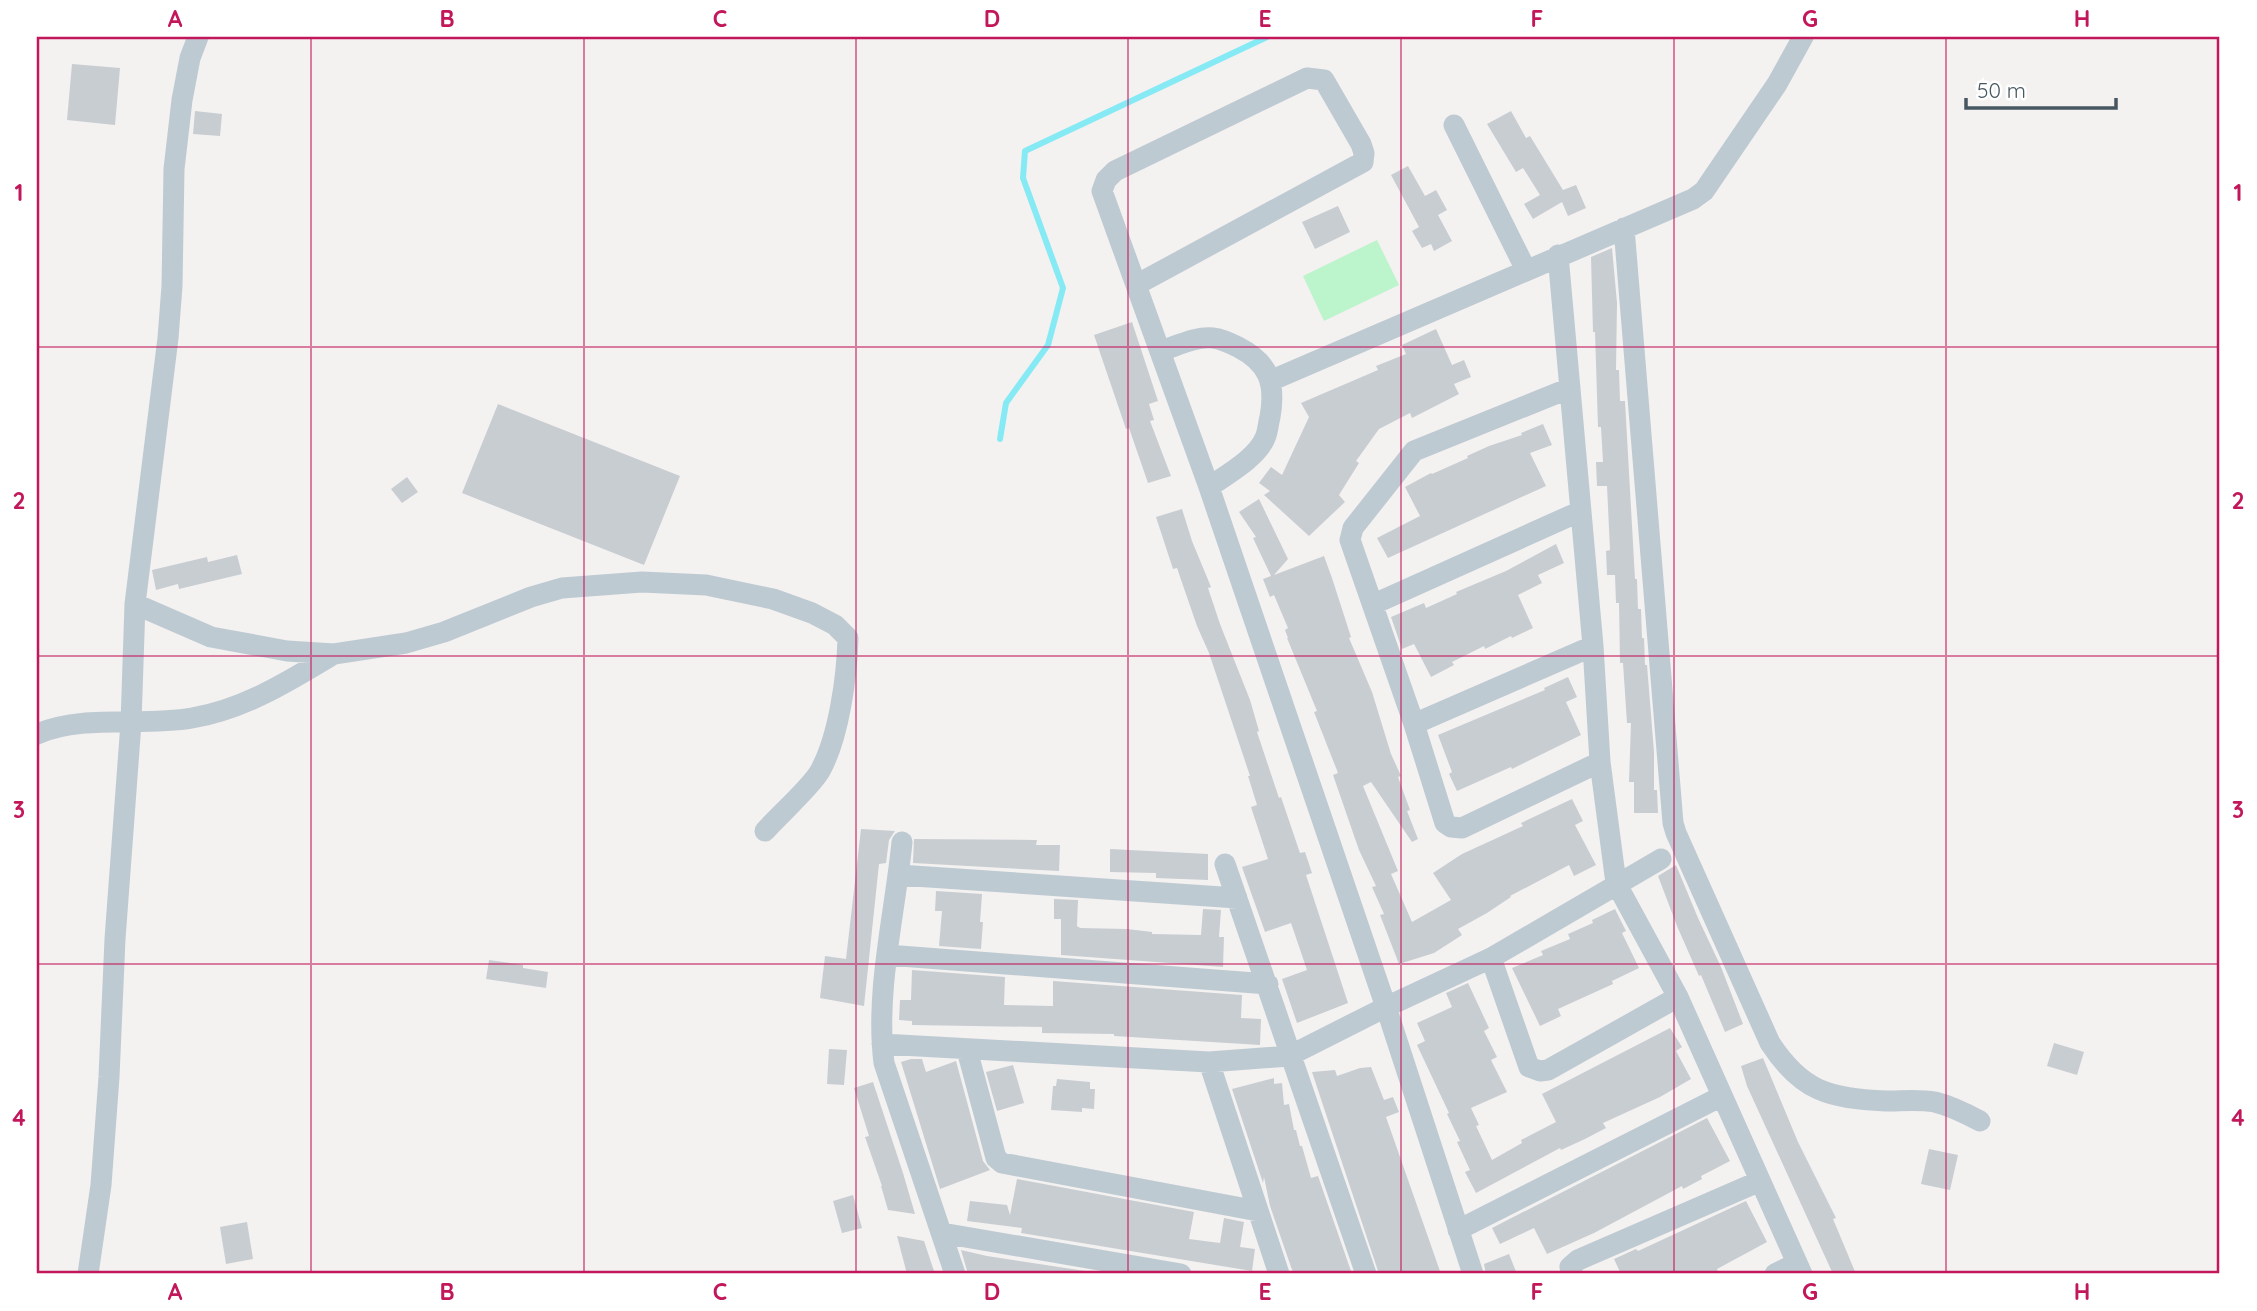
<svg xmlns="http://www.w3.org/2000/svg" width="2257" height="1311" font-family="Quicksand,sans-serif">
  <rect width="100%" height="100%" fill="#f4f1f1"/>
  <!-- green -->
  <path fill="#bcf4cc" d="M1377,240L1399,285L1324,321L1303,276Z"/>
  <g fill="none" stroke-linecap="round" stroke-linejoin="round">
    <!-- stream -->
    <path stroke="#86eaf5" stroke-width="6" d="M1000,439L1006,403L1048,345L1063,288L1023,178L1025,151L1267,37"/>
  </g>
  <!-- building -->
  <path fill="#c8cdd2" d="M72,64L120,68L115,125L67,120Z
    M195,111L222,114L220,136L193,134Z
    M1511,111L1526,138L1530,136L1563,190L1576,185L1586,208L1568,216L1562,202L1533,219L1524,204L1540,195L1523,168L1516,172L1487,124Z
    M1408,166L1425,196L1436,190L1447,210L1438,215L1452,241L1434,251L1431,244L1422,248L1412,231L1419,227L1391,175Z
    M1338,206L1350,232L1315,249L1302,222Z
    M1612,248L1617,303L1616,370H1619L1620,401H1625L1635,579H1637L1638,609H1641L1642,638H1644L1645,665H1647L1654,752V790H1657L1658,813H1634V782H1629L1631,723H1627L1623,663H1620L1619,603H1616L1615,575H1607L1606,551L1610,550L1607,486H1597L1596,462H1603L1601,427H1598L1595,332H1593L1591,257Z
    M1132,322L1158,401L1149,404L1154,420L1150,421L1171,476L1148,483L1129,428L1126,429L1094,335Z
    M1436,329L1452,365L1464,360L1471,377L1454,384L1459,394L1412,418L1410,413L1379,429L1356,461L1359,463L1339,495L1345,502L1309,536L1264,495L1270,491L1259,483L1271,467L1282,475L1309,417L1301,403L1378,370L1376,366L1406,354L1402,345Z
    M498,404L680,476L644,565L462,493Z
    M1543,424L1552,445L1530,453L1546,486L1388,558L1377,538L1420,516L1405,487L1431,473L1432,474L1468,458L1467,456L1489,446L1522,435L1521,433Z
    M407,477L418,492L402,503L391,489Z
    M1259,499L1288,559L1274,575L1324,556L1332,578L1351,637L1349,638L1372,692L1391,754L1401,776L1398,777L1410,810L1407,811L1418,839L1412,842L1371,782L1363,786L1398,871L1391,874L1412,922L1451,900L1433,873L1462,854L1523,826L1521,823L1572,799L1583,821L1575,825L1596,865L1574,876L1569,865L1510,896L1511,897L1487,913L1458,929L1462,935L1434,953L1399,964L1380,915L1384,914L1372,887L1376,886L1359,850L1333,775L1338,773L1314,712L1317,711L1287,638H1288L1285,630L1288,628L1274,595L1270,597L1263,579L1271,576L1253,538L1256,537L1239,512Z
    M1182,509L1192,541L1211,587L1208,588L1220,624L1250,700L1259,731L1257,732L1279,798L1281,797L1300,853L1305,852L1312,873L1306,875L1348,1003L1297,1023L1282,979L1307,970L1291,923L1265,932L1249,887L1242,867L1268,859L1251,807L1257,805L1248,776H1250L1209,653L1197,626L1177,568L1173,569L1156,517Z
    M1556,544L1564,563L1538,575L1542,583L1518,595L1533,628L1512,638L1511,636L1485,649L1484,646L1452,662L1454,665L1431,677L1414,644L1402,649L1391,617L1424,603L1426,608L1457,594L1456,592L1506,571Z
    M237,555L242,574L179,589L178,584L156,590L152,570L207,557L208,562Z
    M1568,677L1577,697L1566,702L1581,735L1512,769L1511,767L1457,791L1449,774L1452,772L1438,735L1545,690L1544,688Z
    M861,829L895,831L889,840L886,863L879,864L864,1006L820,998L825,956L846,959Z
    M914,839L1037,840L1036,845H1060L1059,871L913,863Z
    M1110,849L1208,854V880L1156,878V873L1110,872Z
    M1676,865L1698,918L1721,967L1743,1024L1725,1032L1701,975L1699,976L1677,926L1658,876Z
    M936,891L982,894L980,922H983L981,949L939,946L942,911H935Z
    M1054,899L1078,900L1077,926L1080,928L1127,929L1152,932V934L1201,935L1203,909L1221,910L1219,937H1224L1223,967L1061,955V919H1054Z
    M1615,909L1626,931L1622,933L1639,968L1612,981L1613,984L1558,1009L1561,1016L1540,1026L1512,968L1543,955L1541,951L1570,939L1568,934L1593,923L1592,920Z
    M489,960L523,965V968L548,972L546,988L486,979Z
    M912,970L1005,977L1004,1005L1053,1006V981L1242,995L1241,1018L1261,1019L1260,1045L1114,1036V1034L1042,1033V1027L912,1025V1021L899,1020L900,1000H911Z
    M1468,983L1489,1028L1484,1031L1497,1057L1491,1060L1507,1092L1471,1108L1479,1125L1476,1126L1492,1160L1522,1143L1521,1140L1556,1122L1542,1094L1670,1028L1682,1047L1676,1051L1691,1079L1660,1097L1603,1123L1606,1128L1585,1139L1561,1150L1560,1148L1476,1193L1465,1172L1470,1170L1457,1142L1460,1141L1447,1114L1449,1113L1417,1045L1425,1041L1417,1023L1452,1007L1446,993Z
    M2054,1043L2084,1052L2077,1075L2047,1066Z
    M829,1049L847,1050L844,1085L827,1084Z
    M1763,1058L1798,1142L1836,1218L1833,1219L1856,1274H1833L1747,1086L1741,1066Z
    M911,1059H922L926,1072L956,1061L983,1161L990,1170L940,1189L901,1062Z
    M1013,1065L1024,1103L997,1111L986,1072Z
    M1371,1067L1384,1100L1393,1097L1399,1112L1386,1117L1441,1274H1379L1312,1072L1335,1070L1337,1076L1360,1068Z
    M1274,1078V1084L1282,1083L1284,1105L1289,1104L1294,1130H1296L1300,1146H1302L1311,1178L1318,1176L1352,1274H1294L1291,1267L1270,1206L1264,1177L1263,1183L1232,1089Z
    M1057,1079L1090,1082V1089H1095L1094,1109L1082,1108V1112L1051,1110L1053,1086H1056Z
    M873,1082L903,1173L915,1214L888,1210L881,1186H882L865,1137L869,1136L854,1088Z
    M1707,1118L1730,1161L1701,1176L1702,1179L1683,1189L1682,1186L1594,1233L1547,1254L1534,1228L1500,1244L1492,1228Z
    M1929,1149L1958,1155L1950,1190L1921,1184Z
    M1017,1179L1194,1212L1189,1239L1220,1243L1224,1218L1244,1222L1240,1247L1255,1249L1252,1271L1021,1233L1022,1228L967,1221L970,1201L1007,1205L1010,1215Z
    M853,1195L862,1228L842,1233L833,1201Z
    M1746,1201L1767,1242L1717,1269L1719,1274H1621L1614,1259L1636,1249L1638,1251Z
    M247,1222L253,1259L226,1264L220,1227Z
    M897,1236L924,1241L935,1274H907Z
    M961,1250L987,1256L1105,1274H968Z
    M1509,1254L1517,1274H1486L1484,1264Z"/>
  <g fill="none" stroke-linecap="round" stroke-linejoin="round">
    <!-- minor -->
    <path stroke="#becad2" stroke-width="21" d="M1454,125L1526,270
      M1624,228L1673,823L1676,833L1770,1043C1802,1092 1829,1098 1886,1101C1902,1101 1919,1099 1935,1102C1951,1106 1965,1113 1980,1121
      M1558,255L1593,646L1600,762L1616,883L1678,997L1802,1274
      M1136,285L1363,162L1364,153L1361,144L1324,80L1307,78L1115,171L1106,180L1102,191L1209,487L1386,1007L1473,1274
      M1161,351C1177,346 1196,336 1213,338C1222,339 1230,343 1238,347C1269,363 1276,383 1270,417C1268,424 1268,432 1265,438C1257,458 1226,475 1209,487
      M1270,381L1693,199L1704,191L1777,84L1803,37
      M1570,388L1414,451L1353,528L1350,540L1414,724L1445,823L1451,827L1462,828L1600,762
      M135,604L211,637L287,651L334,654L406,643L444,632L531,597L562,588L642,582L706,585L773,599L812,613L835,625L848,638C847,676 839,737 820,771C811,787 779,815 765,831
      M1374,604L1581,511
      M1414,724L1593,646
      M37,734C84,714 142,727 192,718C245,709 289,681 334,654
      M902,842C895,914 875,991 884,1063L955,1274
      M1225,864L1366,1274
      M899,875L1237,898
      M887,955L1268,984
      M1491,958L1529,1067L1540,1071L1548,1070L1678,997
      M882,1044L1209,1062L1289,1056L1386,1007L1491,958L1661,859
      M967,1050L996,1158L1002,1163L1258,1211
      M1209,1062L1279,1274
      M1458,1230L1722,1096
      M942,1233L1181,1274
      M88,1274L101,1185L109,1077L115,939L131,723L135,604L168,338L172,286L174,169L182,100L190,58L198,37
      M1572,1274L1570,1267L1578,1260L1760,1181
      M1775,1274L1797,1263"/>
  </g>
  <!-- grid -->
  <path fill="none" stroke="#c2185b" stroke-width="2" stroke-opacity="0.55" d="M311,37V1274M584,37V1274M856,37V1274M1128,37V1274M1401,37V1274M1674,37V1274M1946,37V1274M37,347H2220M37,656H2220M37,964H2220"/>
  <!-- border -->
  <rect width="2257" height="1311" fill="none" stroke="#ffffff" stroke-width="77"/>
  <!-- scale -->
  <path d="M1966 98v10h150v-10" fill="none" stroke="#475761" stroke-width="3.5"/>
  <text x="1977" y="98" font-size="21" fill="#475761" stroke="#ffffff" stroke-width="5" paint-order="stroke">50 m</text>
  <rect x="38" y="38" width="2180" height="1234" fill="none" stroke="#c2185b" stroke-width="2.5"/>
  <g font-size="23" text-anchor="middle" font-weight="bold" fill="#c2185b">
    <text x="175" y="27">A</text>
    <text x="447" y="27">B</text>
    <text x="720" y="27">C</text>
    <text x="992" y="27">D</text>
    <text x="1265" y="27">E</text>
    <text x="1537" y="27">F</text>
    <text x="1810" y="27">G</text>
    <text x="2082" y="27">H</text>
    <text x="19" y="201">1</text>
    <text x="2238" y="201">1</text>
    <text x="19" y="509">2</text>
    <text x="2238" y="509">2</text>
    <text x="19" y="818">3</text>
    <text x="2238" y="818">3</text>
    <text x="19" y="1126">4</text>
    <text x="2238" y="1126">4</text>
    <text x="175" y="1300">A</text>
    <text x="447" y="1300">B</text>
    <text x="720" y="1300">C</text>
    <text x="992" y="1300">D</text>
    <text x="1265" y="1300">E</text>
    <text x="1537" y="1300">F</text>
    <text x="1810" y="1300">G</text>
    <text x="2082" y="1300">H</text>
  </g>
</svg>
